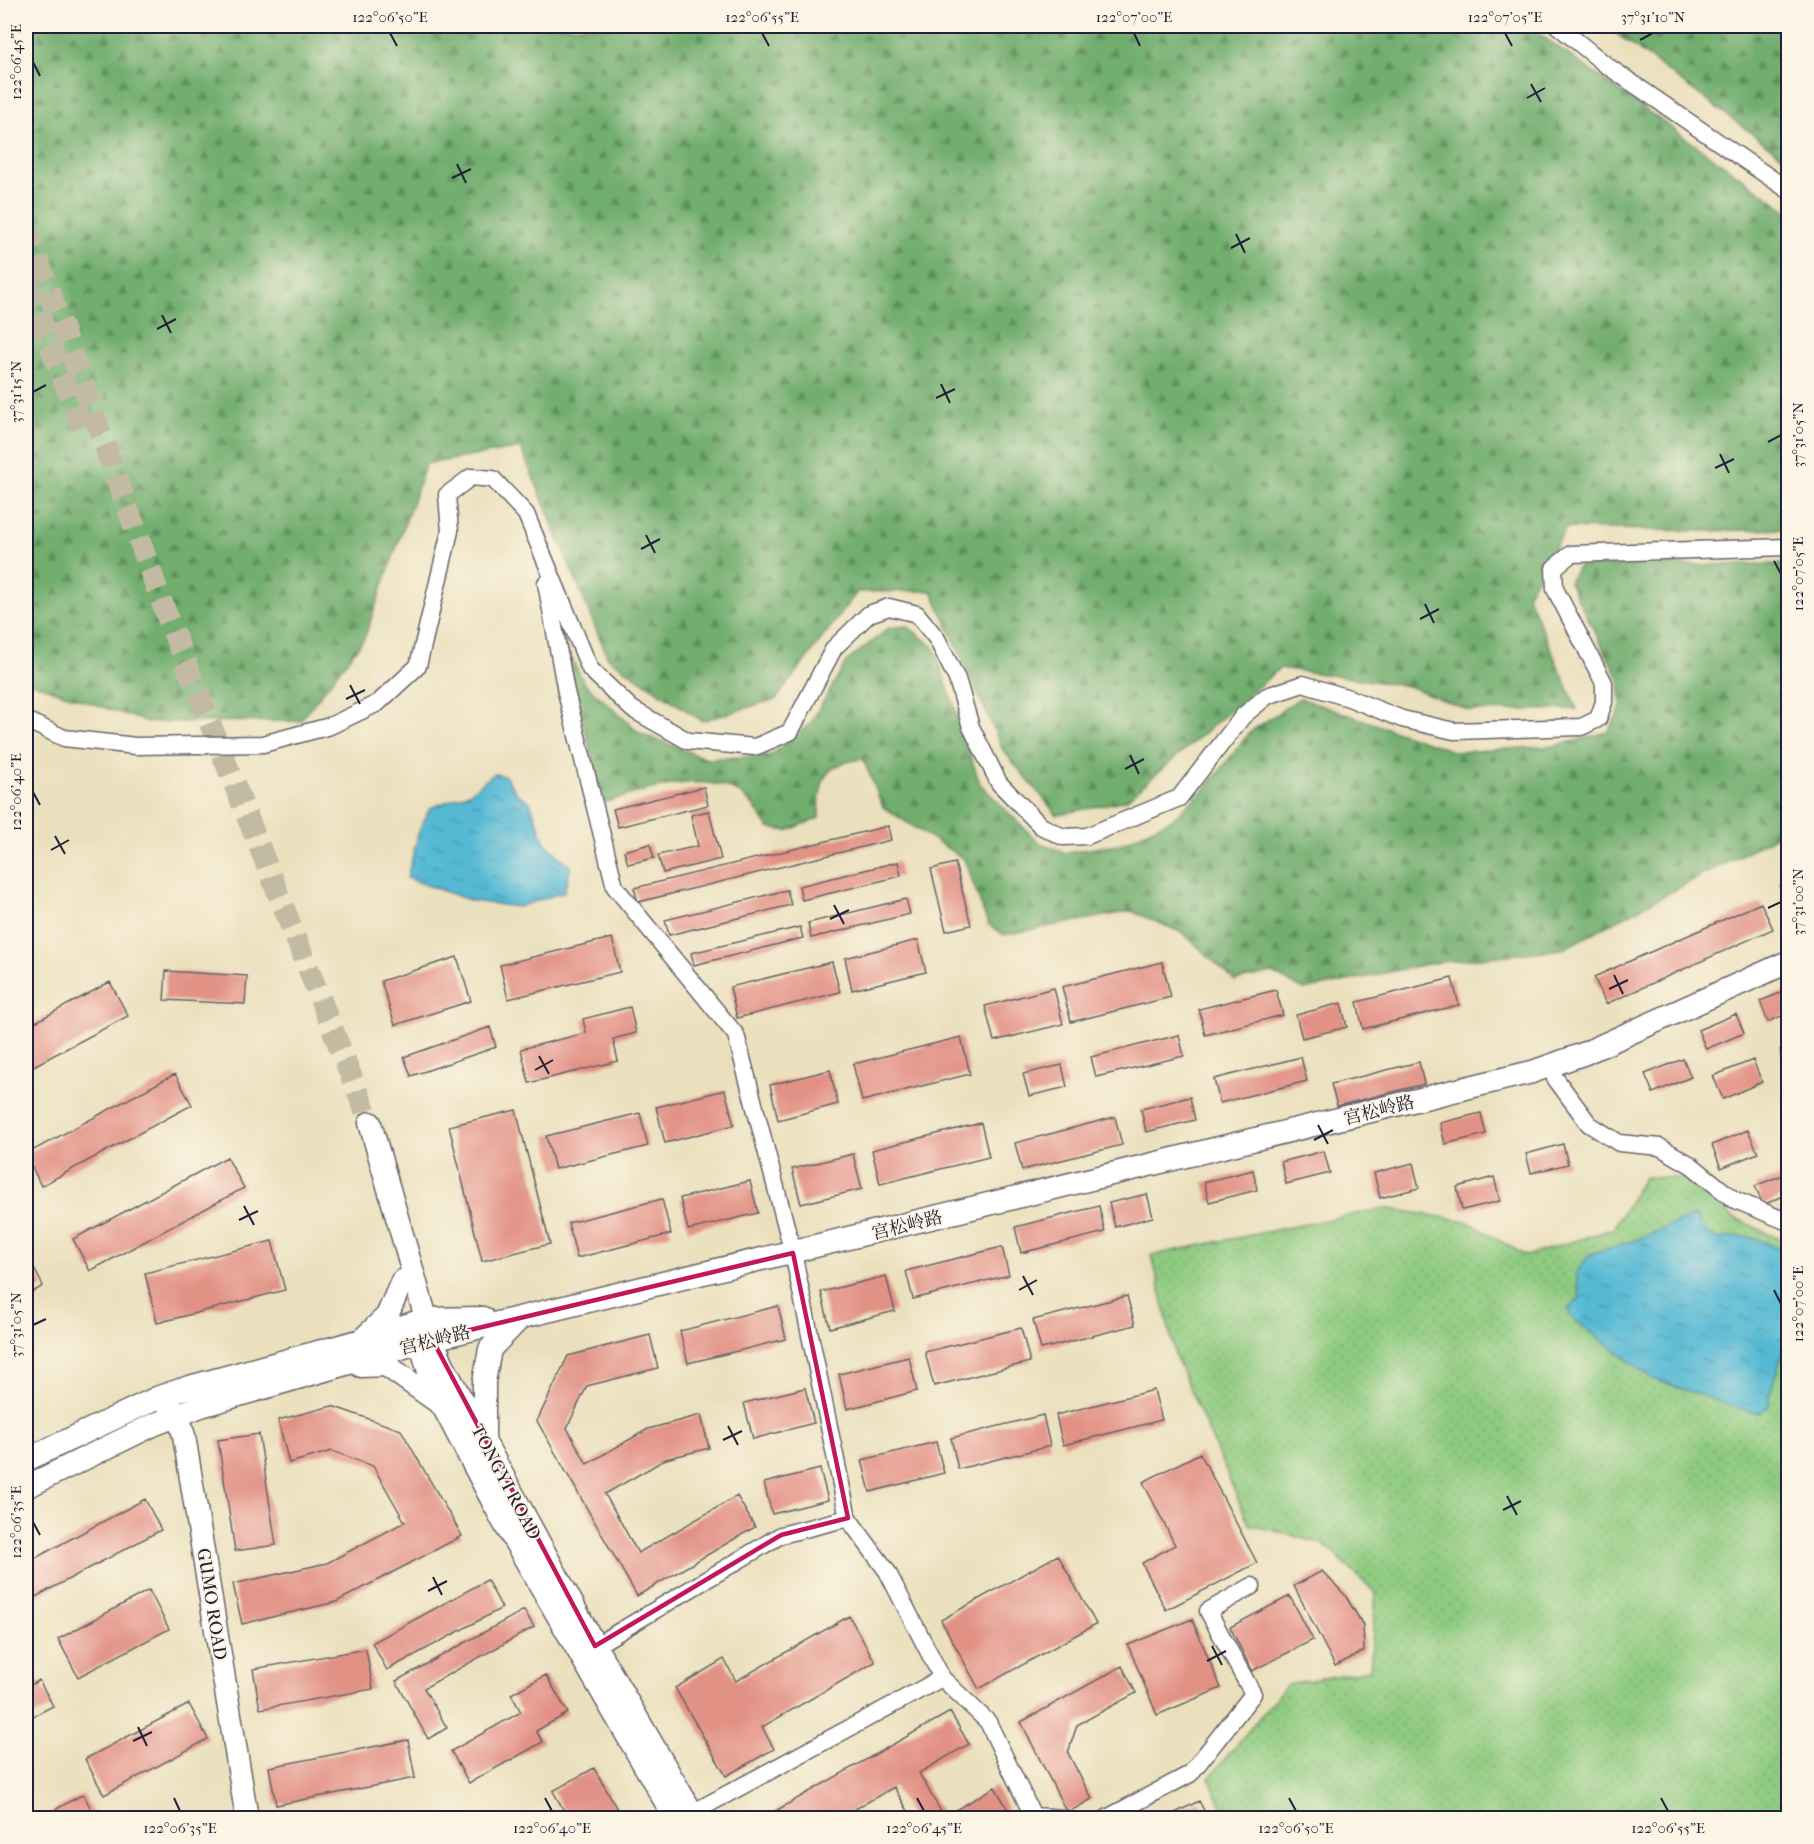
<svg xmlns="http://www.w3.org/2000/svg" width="1814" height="1844" font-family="'IM FELL French Canon','Noto Serif SC',serif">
  <defs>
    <pattern id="grass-dots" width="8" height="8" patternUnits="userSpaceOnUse" patternTransform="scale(1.5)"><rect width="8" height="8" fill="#8eca7f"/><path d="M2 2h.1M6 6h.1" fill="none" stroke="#7aad6f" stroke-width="1.8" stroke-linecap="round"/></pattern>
    <pattern id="forest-firs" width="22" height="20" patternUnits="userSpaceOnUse" patternTransform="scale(1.5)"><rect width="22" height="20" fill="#72ae6e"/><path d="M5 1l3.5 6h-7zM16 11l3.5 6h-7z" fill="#5d8d5c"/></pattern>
    <pattern id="water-ripples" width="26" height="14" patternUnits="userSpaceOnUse" patternTransform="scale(1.5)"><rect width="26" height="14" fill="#55b9d4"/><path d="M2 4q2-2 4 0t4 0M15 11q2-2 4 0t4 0" fill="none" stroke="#4696ad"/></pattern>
  </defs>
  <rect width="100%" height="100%" fill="#fcf5e5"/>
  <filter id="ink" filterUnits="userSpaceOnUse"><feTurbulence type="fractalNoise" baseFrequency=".0167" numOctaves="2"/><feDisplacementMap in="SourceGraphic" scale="12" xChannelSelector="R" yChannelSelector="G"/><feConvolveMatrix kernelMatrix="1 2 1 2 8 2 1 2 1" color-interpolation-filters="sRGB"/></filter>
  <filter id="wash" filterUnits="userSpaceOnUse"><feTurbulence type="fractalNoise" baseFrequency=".008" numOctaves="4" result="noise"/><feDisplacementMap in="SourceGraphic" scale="24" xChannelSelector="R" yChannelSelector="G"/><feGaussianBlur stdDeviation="1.35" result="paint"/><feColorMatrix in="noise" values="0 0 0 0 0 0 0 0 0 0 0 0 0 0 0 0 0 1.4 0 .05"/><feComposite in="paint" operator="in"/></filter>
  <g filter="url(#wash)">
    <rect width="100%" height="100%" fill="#ebe0bd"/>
    <!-- grass -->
    <path fill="url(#grass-dots)" stroke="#58765d" stroke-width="1.5" d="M1644,1177L1684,1178L1733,1217L1788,1243V1818H1227L1209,1778L1287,1684L1370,1670L1376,1593L1323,1544L1249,1524L1175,1355L1152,1255L1385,1208L1466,1221L1526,1256L1613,1229Z"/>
    <!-- forest -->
    <path fill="url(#forest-firs)" stroke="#4a6854" stroke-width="1.5" d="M26,26H1528L1788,211V529L1704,531L1566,528L1527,595L1577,709L1471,711L1408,686L1280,668L1126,800L1057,815L1003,750L932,591L857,592L776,699L702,721L608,658L521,448L426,464L364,639L300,721L147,722L26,681Z
      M1606,26H1788V160Z
      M1788,564V830L1563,949L1433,963L1304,990L1272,973L1235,981L1183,933L1131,911L1004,935L988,924L964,859L883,807L863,759C821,764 820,780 819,818L787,831L769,828C763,820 757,810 750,802C714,764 647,791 604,802L561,638L584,683L640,733L707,759L771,755L810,724L847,661L889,628L907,626L934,647L980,784L1038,842L1066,853L1123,843L1172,819L1207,787L1250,732L1300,698L1456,752L1554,746L1608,732L1621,708L1619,679L1569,582L1579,566Z"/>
    <!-- water -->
    <path fill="url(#water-ripples)" stroke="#3c6e88" stroke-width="1.5" d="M494,774L505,776L517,794L530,802L545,843L571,867L564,892L518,907L472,901L407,878L419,831L430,808L469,793Z
      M1695,1215C1714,1253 1722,1233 1750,1237C1762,1238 1777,1249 1788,1255V1335L1769,1396V1406L1757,1414L1653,1379L1570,1316L1568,1309L1580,1298L1576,1272L1590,1254L1639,1239Z"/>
    <g id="blocks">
      <!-- building -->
      <path fill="#e29185" d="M704,787L708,805L618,827L613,809Z
        M709,811L721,859L663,873L658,855L698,846L691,815Z
        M888,826L891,840L638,902L634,888Z
        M650,844L654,858L628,864L624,851Z
        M898,862L901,876L802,900L799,886Z
        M955,863L971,925L946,931L931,869Z
        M1788,881V903L1780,886Z
        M787,890L791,905L669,935L665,920Z
        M906,899L910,914L811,938L808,923Z
        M1761,903L1773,929L1606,1004L1594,977Z
        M800,927L803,938L694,965L691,953Z
        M612,938L620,972L508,999L500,965Z
        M918,940L926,972L852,990L845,958Z
        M457,957L471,1001L395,1025L381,981Z
        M832,962L840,992L737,1018L730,987Z
        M1162,962L1171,997L1071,1022L1062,987Z
        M166,971L247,976L245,1004L164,1000Z
        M1452,978L1459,1005L1363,1029L1357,1002Z
        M110,982L128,1016L26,1070V1027Z
        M1054,988L1063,1024L994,1041L985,1006Z
        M1276,990L1283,1015L1205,1035L1199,1009Z
        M1788,990V1013L1768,1022L1760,1001Z
        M1341,1003L1347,1027L1302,1038L1296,1015Z
        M630,1007L636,1033L613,1039L618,1061L529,1083L521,1049L586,1033L583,1019Z
        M1736,1014L1744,1033L1706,1049L1698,1030Z
        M490,1027L496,1047L411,1076L404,1057Z
        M1179,1035L1184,1056L1096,1077L1091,1057Z
        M961,1037L970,1074L862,1101L853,1064Z
        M1788,1047V1070L1780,1050Z
        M1301,1057L1307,1081L1220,1103L1214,1079Z
        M1683,1059L1691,1077L1653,1093L1645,1074Z
        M1753,1060L1762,1082L1723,1099L1713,1076Z
        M1419,1062L1424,1084L1337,1106L1331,1084Z
        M1062,1065L1067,1087L1029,1096L1023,1074Z
        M830,1070L838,1104L778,1120L770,1085Z
        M175,1074L192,1105L41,1186L26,1154Z
        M725,1090L734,1125L665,1143L656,1107Z
        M1190,1097L1195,1120L1146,1132L1141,1109Z
        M516,1110L550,1244L482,1261L449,1126Z
        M640,1113L648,1146L555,1169L546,1136Z
        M1481,1113L1486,1134L1445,1144L1440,1123Z
        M1115,1117L1122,1145L1022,1170L1015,1143Z
        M981,1123L989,1157L880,1184L872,1150Z
        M1748,1130L1758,1153L1721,1168L1712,1145Z
        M1563,1144L1568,1164L1531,1173L1526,1154Z
        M1324,1151L1330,1173L1286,1184L1281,1162Z
        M853,1154L862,1189L801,1204L792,1169Z
        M227,1157L244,1188L90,1271L73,1239Z
        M1413,1163L1419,1188L1380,1198L1374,1173Z
        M1253,1170L1257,1190L1209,1202L1204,1182Z
        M1788,1173V1194L1763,1205L1755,1186Z
        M1494,1177L1500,1201L1462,1210L1457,1187Z
        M750,1181L758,1213L688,1230L680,1198Z
        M1147,1194L1153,1217L1115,1227L1109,1203Z
        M662,1199L671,1234L577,1258L568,1223Z
        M1099,1206L1105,1232L1021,1253L1015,1227Z
        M272,1241L285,1290L157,1323L145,1273Z
        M1002,1247L1009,1275L913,1299L906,1271Z
        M26,1253L43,1286L26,1296Z
        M886,1276L895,1311L830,1328L821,1292Z
        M1127,1296L1135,1325L1041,1349L1033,1320Z
        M778,1306L786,1339L688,1363L680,1331Z
        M1021,1328L1030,1362L934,1386L925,1352Z
        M650,1335L658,1368L587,1386L567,1428L587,1464L648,1429L701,1415L709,1448L666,1459L605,1494L638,1553L737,1496L755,1527L637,1596L537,1421L568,1356Z
        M909,1357L917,1391L847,1409L839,1374Z
        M805,1388L814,1423L753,1439L744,1403Z
        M1154,1390L1162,1420L1063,1445L1056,1415Z
        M332,1406L401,1430L462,1536L336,1602L242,1624L233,1584L327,1563L405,1522L373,1466L332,1451L289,1463L278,1420Z
        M1043,1415L1050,1446L958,1469L951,1438Z
        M259,1434L276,1545L235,1551L218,1440Z
        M936,1442L944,1473L870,1492L862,1460Z
        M1200,1453L1257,1563L1166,1610L1142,1563L1175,1545L1143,1482Z
        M820,1469L828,1500L772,1514L764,1483Z
        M145,1499L161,1530L26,1602V1563Z
        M1058,1555L1096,1624L979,1689L941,1620Z
        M1322,1571L1345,1595L1363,1625L1364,1651L1335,1666L1294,1586Z
        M487,1580L502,1608L387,1670L372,1643Z
        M149,1590L169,1629L78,1677L58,1639Z
        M1290,1596L1313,1640L1252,1671L1230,1627Z
        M524,1610L534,1627L424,1688L447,1728L428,1739L396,1681Z
        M849,1616L875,1662L762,1727L774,1749L726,1776L675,1688L724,1659L736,1681Z
        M1192,1619L1221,1688L1157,1715L1128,1645Z
        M366,1649L373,1689L260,1709L253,1669Z
        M1122,1666L1136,1693L1077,1725L1068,1753L1092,1799L1067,1813L1021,1722Z
        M546,1675L568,1713L536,1731L543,1742L469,1783L451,1751L521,1712L511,1694Z
        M39,1680L53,1706L26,1720V1688Z
        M189,1704L208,1739L104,1795L85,1759Z
        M950,1712L969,1744L919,1773L944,1817L995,1787L1013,1818H912L894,1787L843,1816L845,1818H763Z
        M408,1740L415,1778L276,1805L269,1767Z
        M594,1768L622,1818H568L553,1791Z
        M83,1794L96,1818H45L44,1816Z
        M1199,1801L1208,1818H1165Z"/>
    </g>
  </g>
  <g filter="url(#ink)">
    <use href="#blocks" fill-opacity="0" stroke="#686468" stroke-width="1.5"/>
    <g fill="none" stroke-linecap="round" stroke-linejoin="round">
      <!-- secondary-tunnel -->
      <path stroke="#c3baa3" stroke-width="22" stroke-dasharray="22 11" stroke-linecap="butt" d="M26,228L165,611L370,1123
        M26,283L85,435"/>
      <!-- street casing -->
      <g stroke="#686468" stroke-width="19">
        <path id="street" d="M1558,26L1606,65L1788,190
          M546,583L566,692L615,887L736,1035L793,1253L848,1518L887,1571L942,1678L988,1722L1033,1816L1065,1818
          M26,720L64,738L136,746L263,744L330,726L378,703L418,666L450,531L447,495L471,477L493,479L526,514L590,669L632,709L688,741L755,747L790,732L834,648L869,614L889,607L917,614L937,639L957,679L971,727L999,783L1041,826L1063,837L1087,836L1179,798L1243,716L1267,696L1303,684L1349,698L1402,719L1454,731L1581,727L1598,719L1604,702V683L1555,589L1554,568L1571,554L1788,547
          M1551,1066L1555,1078L1589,1124L1619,1143L1660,1147L1691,1165L1733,1199L1788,1222
          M595,1646L781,1535L848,1518
          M692,1813L942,1678
          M1107,1818L1190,1774L1253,1694L1208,1611L1252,1586"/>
      </g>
      <!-- secondary casing -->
      <g stroke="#686468" stroke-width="25">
        <path id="secondary" d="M370,1123L432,1339L445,1369L595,1646L695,1818
          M366,1336L387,1316L402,1281
          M420,1341L434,1389L502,1519L675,1818
          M361,1366L386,1365L441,1404
          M168,1405L178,1415L184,1436L247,1818
          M484,1439V1382L490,1349L520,1318
          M26,1460L159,1397L189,1387L362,1340L426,1319L483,1318
          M26,1487L153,1425L201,1406L432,1339L1532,1072L1583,1054L1788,962"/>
      </g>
      <!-- street -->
      <use href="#street" stroke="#fff" stroke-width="16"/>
      <!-- secondary -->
      <use href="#secondary" stroke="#fff" stroke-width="22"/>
    </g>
  </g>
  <!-- marked area -->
  <path fill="none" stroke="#c2185b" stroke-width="4.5" stroke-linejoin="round" d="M793,1253L848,1518L781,1535L595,1646L432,1339Z"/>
  <!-- ticks -->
  <path fill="none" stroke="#22223b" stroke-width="2" d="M390,33L397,46M762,33L769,46M1134,33L1140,46M1505,33L1512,46M1640,40L1653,33M33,62L40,76M1531,84L1541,102M1527,98L1545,88M457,164L466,183M452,178L471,169M1236,234L1245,253M1231,248L1250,238M162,315L171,333M157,329L176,319M941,384L950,403M33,392L46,385M936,398L955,389M1768,442L1781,435M1720,454L1729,473M1715,468L1734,459M646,535L655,553M641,549L660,539M1774,561L1781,574M1425,604L1434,623M1420,619L1439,609M350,685L360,704M346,699L365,690M1130,755L1139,774M1125,769L1144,759M33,792L40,805M55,836L65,854M51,850L69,840M834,905L844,924M1768,908L1781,902M830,919L849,910M1614,975L1623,994M1609,989L1628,980M539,1056L549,1074M535,1070L553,1060M1318,1125L1328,1144M1314,1140L1333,1130M244,1206L254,1225M239,1220L258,1211M1023,1276L1033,1295M1019,1290L1037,1280M1774,1290L1781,1304M33,1325L46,1319M728,1426L738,1445M723,1440L742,1431M1507,1496L1517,1515M1503,1510L1521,1501M33,1522L40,1535M433,1577L442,1595M428,1591L447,1581M1212,1646L1222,1665M1207,1661L1226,1651M138,1727L147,1746M133,1741L152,1732M174,1798L180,1811M545,1798L552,1811M917,1798L924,1811M1289,1798L1296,1811M1661,1798L1668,1811"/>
  <g text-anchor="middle" stroke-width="4.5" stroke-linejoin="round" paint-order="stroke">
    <!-- street labels -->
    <g font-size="18" fill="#22223b" stroke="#fcf5e5">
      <text transform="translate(1379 1110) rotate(-14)" y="6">宫松岭路</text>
      <text transform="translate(907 1225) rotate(-14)" y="6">宫松岭路</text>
      <text transform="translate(435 1340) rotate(-14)" y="6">宫松岭路</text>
      <text transform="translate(506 1482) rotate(62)" y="6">TONGYI ROAD</text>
      <text transform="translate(212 1604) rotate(81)" y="6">GUMO ROAD</text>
    </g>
  </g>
  <!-- margin -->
  <rect width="1814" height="1844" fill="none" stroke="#fcf5e5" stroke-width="66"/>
  <rect x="33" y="33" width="1748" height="1778" fill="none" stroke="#22223b" stroke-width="2"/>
  <g font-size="15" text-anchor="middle" fill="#22223b">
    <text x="390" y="22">122°06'50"E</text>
    <text x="762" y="22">122°06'55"E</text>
    <text x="1134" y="22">122°07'00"E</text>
    <text x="1505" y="22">122°07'05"E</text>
    <text x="1653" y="22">37°31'10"N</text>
    <text transform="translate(16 62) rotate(-90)" y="5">122°06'45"E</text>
    <text transform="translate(16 392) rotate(-90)" y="5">37°31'15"N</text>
    <text transform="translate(1798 435) rotate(-90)" y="5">37°31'05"N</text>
    <text transform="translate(1798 574) rotate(-90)" y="5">122°07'05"E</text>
    <text transform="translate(16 792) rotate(-90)" y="5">122°06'40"E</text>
    <text transform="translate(1798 902) rotate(-90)" y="5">37°31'00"N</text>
    <text transform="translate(1798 1304) rotate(-90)" y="5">122°07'00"E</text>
    <text transform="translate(16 1325) rotate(-90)" y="5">37°31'05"N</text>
    <text transform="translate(16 1522) rotate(-90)" y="5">122°06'35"E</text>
    <text x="180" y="1833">122°06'35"E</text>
    <text x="552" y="1833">122°06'40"E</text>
    <text x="924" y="1833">122°06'45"E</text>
    <text x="1296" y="1833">122°06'50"E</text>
    <text x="1668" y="1833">122°06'55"E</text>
  </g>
</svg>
